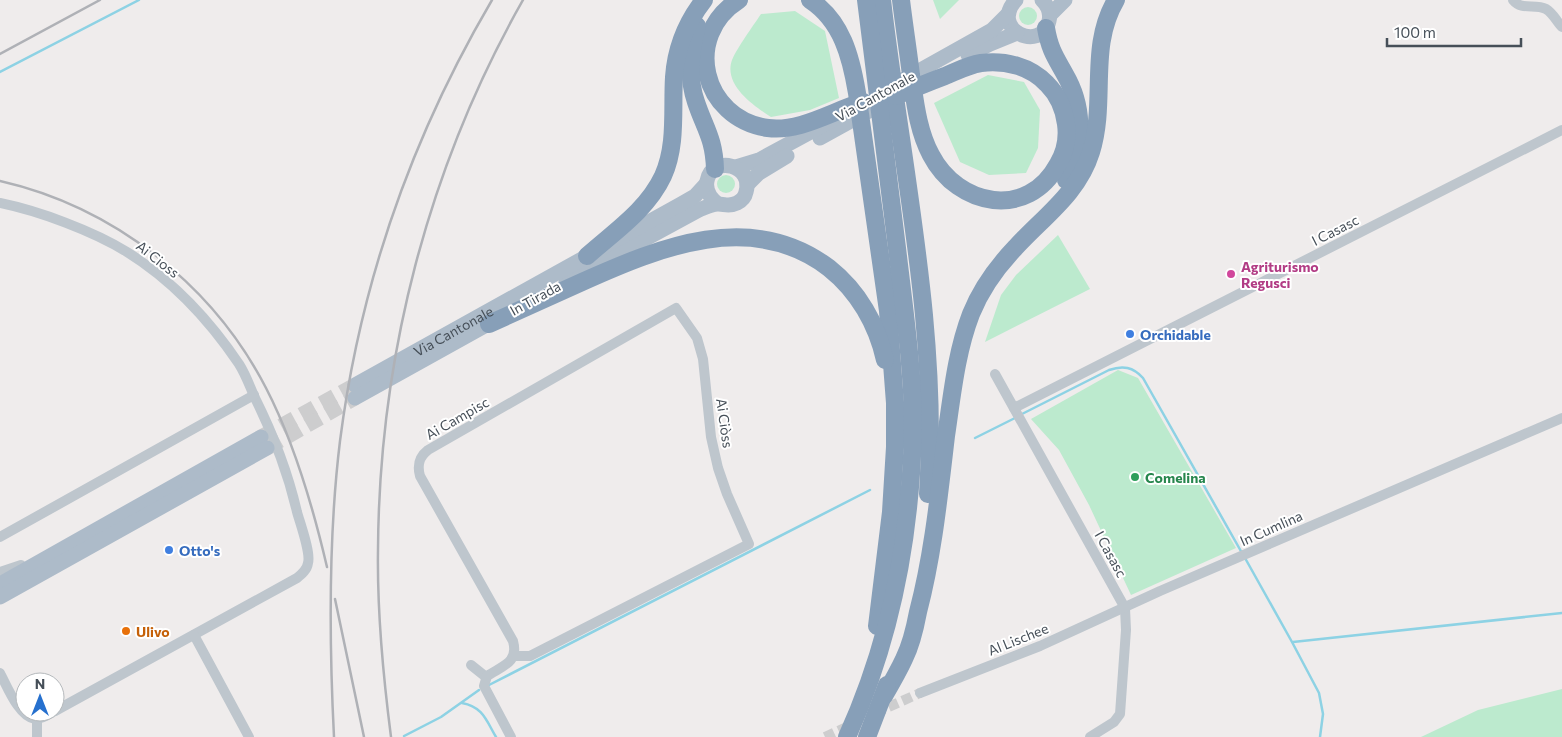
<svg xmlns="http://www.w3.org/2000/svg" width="1562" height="737" font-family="Commissioner,sans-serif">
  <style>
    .green { fill: #bceace }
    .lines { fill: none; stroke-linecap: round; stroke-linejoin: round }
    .stream { stroke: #8dd2e4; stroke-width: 2.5 }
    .minor-tunnel { stroke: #cdcdce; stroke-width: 10; stroke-dasharray: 10 5; stroke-linecap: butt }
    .primary-tunnel { stroke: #cdcdce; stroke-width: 15; stroke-dasharray: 15 8; stroke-linecap: butt }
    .minor { stroke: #bec6cd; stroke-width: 10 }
    .primary { stroke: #adbbc9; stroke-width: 15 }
    .motorway { stroke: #879fb8; stroke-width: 18 }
    .rail { stroke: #afb1b6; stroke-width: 2.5 }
    .hotel-dot { fill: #d1479c; stroke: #fff; stroke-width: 2 }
    .shop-dot { fill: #3f7fe0; stroke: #fff; stroke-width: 2 }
    .leisure-dot { fill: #2e9e5b; stroke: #fff; stroke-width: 2 }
    .food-dot { fill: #e8710a; stroke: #fff; stroke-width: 2 }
    .labels { text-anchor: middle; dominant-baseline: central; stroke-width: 4; stroke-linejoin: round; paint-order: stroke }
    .street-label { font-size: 14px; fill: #464f58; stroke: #fff }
    .hotel-label { font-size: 14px; font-weight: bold; fill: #b23c85; stroke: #fff; text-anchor: start }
    .shop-label { font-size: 14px; font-weight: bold; fill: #366cbe; stroke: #fff; text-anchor: start }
    .leisure-label { font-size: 14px; font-weight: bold; fill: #27864d; stroke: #fff; text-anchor: start }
    .food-label { font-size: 14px; font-weight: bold; fill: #c56008; stroke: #fff; text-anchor: start }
  </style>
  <rect width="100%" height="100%" fill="#efecec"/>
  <g class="green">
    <path d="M 933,0 L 959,0 L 940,19 Z"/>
    <circle cx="1028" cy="16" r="9"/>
    <path d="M 795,11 L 825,31 L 839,98 L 810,110 L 771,117 C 754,106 723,85 732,60 C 737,48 753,26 761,14 Z"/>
    <path d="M 988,75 L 1024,82 L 1040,110 L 1038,148 L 1026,173 L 989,175 L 960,162 L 934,103 Z"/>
    <circle cx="726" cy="184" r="9"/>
    <path d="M 1058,235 L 1090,289 L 985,342 L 1001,295 L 1016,275 Z"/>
    <path d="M 1118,370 L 1138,378 L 1236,548 L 1131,595 L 1089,505 L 1059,450 L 1031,419 Z"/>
    <path d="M 1562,689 L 1562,737 L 1421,737 L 1478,710 Z"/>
  </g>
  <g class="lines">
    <g class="stream">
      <path d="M 0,72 L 139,0"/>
      <path d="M 1020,415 L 1109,370 C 1123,365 1133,367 1143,378 L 1242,553"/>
      <path d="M 975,438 L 1015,418"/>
      <path d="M 1245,558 L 1292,642 L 1319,693 L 1323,714 L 1320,737"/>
      <path d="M 1293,642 L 1562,613"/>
      <path d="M 489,685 L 870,490"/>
      <path d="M 462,703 C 483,707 486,720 496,737"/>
      <path d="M 404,736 L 441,717 L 479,690"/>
    </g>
    <g class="minor-tunnel">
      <path d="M 875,713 L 920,693"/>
      <path d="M 825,737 L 853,724"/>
    </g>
    <g class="primary-tunnel">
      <path d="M 261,437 L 355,385"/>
      <path d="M 267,448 L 355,398"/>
    </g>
    <g class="minor">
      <path d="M 1513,0 C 1522,11 1535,3 1546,9 C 1553,13 1557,22 1562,27"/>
      <path d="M 0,203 C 39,211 93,231 127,252 C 172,280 210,321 239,364 C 246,375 250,387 255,398 C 273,434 288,473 297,512 C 300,523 311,553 308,563 C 307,570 302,574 297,578 L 55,711"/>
      <path d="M 995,374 L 1125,608 L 1126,630 L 1120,714 L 1114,722 L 1090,737"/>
      <path d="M 1014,408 L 1562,130"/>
      <path d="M 0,537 L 254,395"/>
      <path d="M 0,572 L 21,565"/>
      <path d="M 194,635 L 249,737"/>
      <path d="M 471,665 L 486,677"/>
      <path d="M 0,673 C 7,686 19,717 35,719 C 42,719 48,715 53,712"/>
      <path d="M 920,693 L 1040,646 L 1160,591 L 1562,418"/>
      <path d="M 37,719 L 37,737"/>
      <path d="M 511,737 L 484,686 L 487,676 C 502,666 519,663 513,641 L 420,476 C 417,465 419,457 428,450 L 676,308 L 697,338 L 703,359 L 711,437 L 718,468 L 727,494 L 749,544 L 530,656 L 513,656"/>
    </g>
    <g class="primary">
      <path d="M 1016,0 C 989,29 1041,54 1049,21 C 1051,13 1048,6 1042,0"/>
      <path d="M 1050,15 L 1065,0"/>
      <path d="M 968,55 L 990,44 L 1017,33"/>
      <path d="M 883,91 L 992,30 L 1008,14"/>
      <path d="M 820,138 L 887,101"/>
      <path d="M 736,167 L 759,160 L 831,121"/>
      <path d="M 747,185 L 759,173 L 787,156"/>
      <path d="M 566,282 L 699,210 C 704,208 712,204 718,204 C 725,204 729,207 737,203 C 741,201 745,197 746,192 C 754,165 712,154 707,181 C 705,191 710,198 718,204"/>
      <path id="s1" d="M 355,385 L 681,204 L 695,196 L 706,184"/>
      <path d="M 355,398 L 499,318"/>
      <path d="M 0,584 L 261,437"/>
      <path d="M 0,597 L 267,448"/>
    </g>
    <g class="motorway">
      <path d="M 739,0 C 682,36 702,119 768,128 C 801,132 832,111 863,102"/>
      <path d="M 810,0 C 842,21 851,57 857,93 L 888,311 L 895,403 L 895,447 L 891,512 L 877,626"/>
      <path d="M 882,0 C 901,164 939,328 928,494"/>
      <path d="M 697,26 C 690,51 687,76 696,102 C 705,129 714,138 715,169"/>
      <path d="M 1046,28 C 1050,52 1057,59 1068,80 C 1084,111 1083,150 1066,180"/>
      <path d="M 896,96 C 912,89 929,82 945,76 C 957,71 968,65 981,63 C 1005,60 1030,66 1047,84 C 1058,95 1064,109 1066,124 C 1068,138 1065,152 1058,164 C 1028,220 958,207 931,155 C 918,131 915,102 911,75 C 908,50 904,25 901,0"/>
      <path d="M 587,256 C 615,231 647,210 663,176 C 677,145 672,110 674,77 C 676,48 686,23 704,0"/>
      <path d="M 489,324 C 520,310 551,296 582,282 C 660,247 752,209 829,268 C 858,291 877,324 885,360"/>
      <path d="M 884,696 C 891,684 898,672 904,659 C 911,645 915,628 918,612 C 933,555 939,495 946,436 C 952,396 956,353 971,314 C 981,289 996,268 1015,248 C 1043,217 1078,194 1091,152 C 1107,101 1088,47 1116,0"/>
      <path d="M 847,737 C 891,640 911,535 913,428 C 913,368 904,308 897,248 C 887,165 876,83 866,0"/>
      <path d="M 867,737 L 887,685"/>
    </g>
    <g class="rail">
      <path d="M 0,54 L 100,0"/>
      <path d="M 0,181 C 114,207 213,285 266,388 C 295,444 313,507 327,567"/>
      <path d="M 335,599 L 364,737"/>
      <path d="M 334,737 C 329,639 328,539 340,441 C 360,285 412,136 492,0"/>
      <path d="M 391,737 C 383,675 377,613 378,550 C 379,358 428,167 523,0"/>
    </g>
  </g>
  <circle class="hotel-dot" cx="1231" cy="274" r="5"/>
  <g class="shop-dot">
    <circle cx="1130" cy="334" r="5"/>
    <circle cx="169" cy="550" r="5"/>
  </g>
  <circle class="leisure-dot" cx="1135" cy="477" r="5"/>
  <circle class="food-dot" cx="126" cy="631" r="5"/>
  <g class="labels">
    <g class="street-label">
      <text transform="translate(875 96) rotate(-29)">Via Cantonale</text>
      <text transform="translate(1335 230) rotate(-27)">I Casasc</text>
      <text transform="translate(158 259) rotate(38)">Ai Cioss</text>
      <text transform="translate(535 298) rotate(-29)">In Tirada</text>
      <text stroke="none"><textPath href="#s1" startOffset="112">Via Cantonale</textPath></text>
      <text transform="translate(457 418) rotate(-30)">Ai Campisc</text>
      <text transform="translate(725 423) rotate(82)">Ai Ciòss</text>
      <text transform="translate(1271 528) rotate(-24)">In Cumlina</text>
      <text transform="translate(1111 554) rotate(61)">I Casasc</text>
      <text transform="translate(1018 639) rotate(-22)">Al Lischee</text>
    </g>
    <g class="hotel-label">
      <text x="1241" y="266">Agriturismo<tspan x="1241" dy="16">Regusci</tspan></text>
    </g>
    <g class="shop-label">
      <text x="1140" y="334">Orchidable</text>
      <text x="179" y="550">Otto's</text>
    </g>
    <g class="leisure-label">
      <text x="1145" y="477">Comelina</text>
    </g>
    <g class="food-label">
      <text x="136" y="631">Ulivo</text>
    </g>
  </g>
  <g transform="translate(40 697)"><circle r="24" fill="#ffffff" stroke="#b5b9bc"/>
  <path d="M0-4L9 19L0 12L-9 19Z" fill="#2670ce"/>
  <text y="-8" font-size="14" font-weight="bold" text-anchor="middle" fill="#464f58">N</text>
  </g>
  <path d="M1387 38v8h134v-8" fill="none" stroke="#464f58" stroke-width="2.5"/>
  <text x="1394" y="38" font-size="15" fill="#464f58" stroke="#ffffff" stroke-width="4" paint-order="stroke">100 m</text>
</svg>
